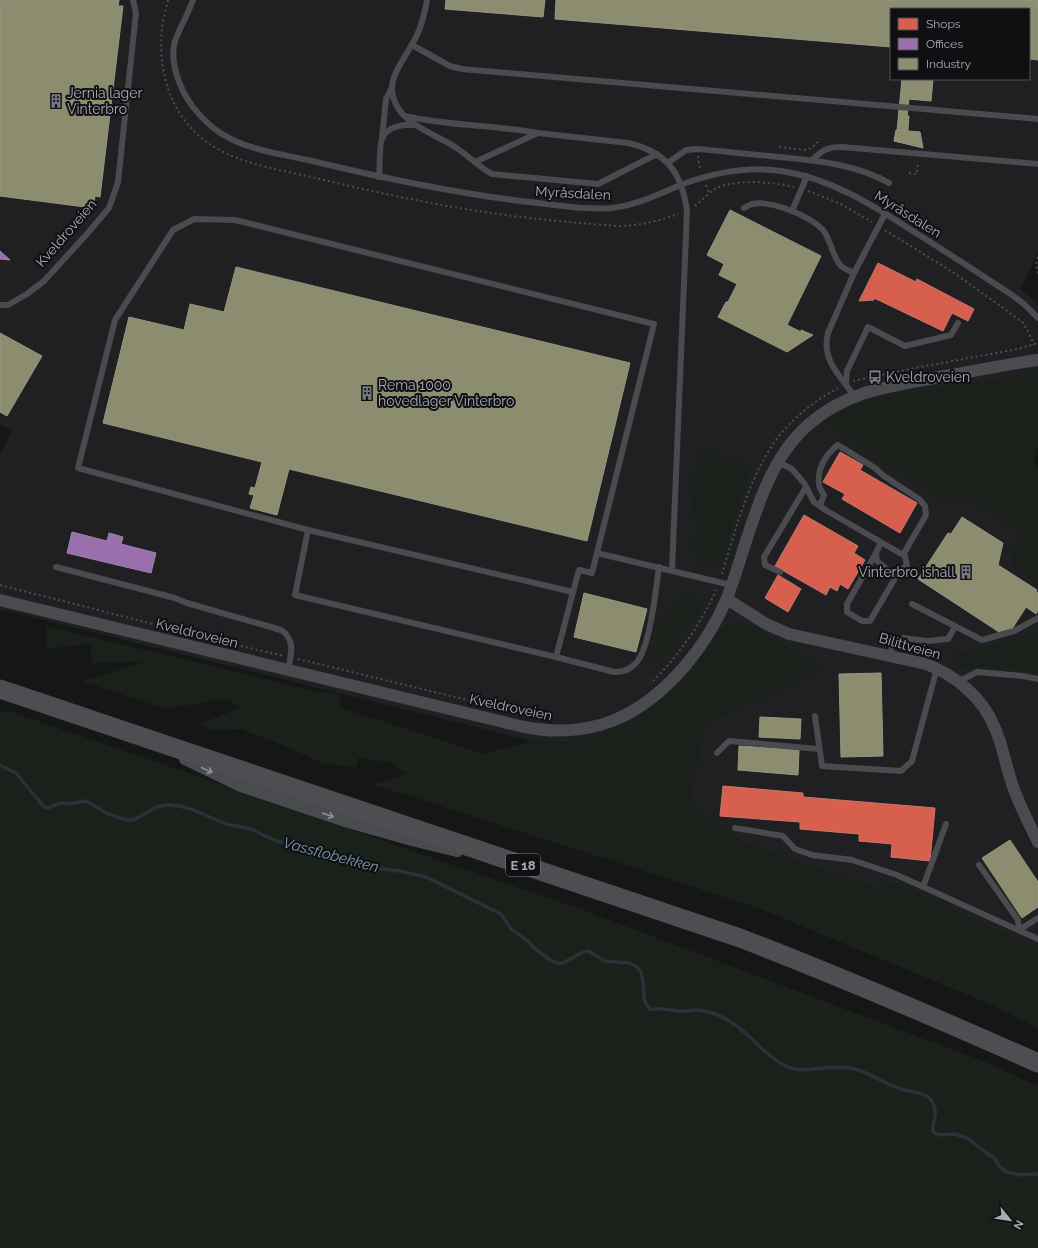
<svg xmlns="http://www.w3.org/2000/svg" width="1038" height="1248" font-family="Raleway,sans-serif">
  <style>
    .built { fill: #202022; fill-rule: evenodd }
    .green { fill: #1a211a }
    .shops { fill: #d6604d; stroke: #c7776d }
    .offices { fill: #9970ab; stroke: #9d82af }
    .industry { fill: #8c8c6e; stroke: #949684 }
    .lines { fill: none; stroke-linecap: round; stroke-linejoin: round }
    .stream { stroke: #283239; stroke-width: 3.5 }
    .path { stroke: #4b4d51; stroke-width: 2; stroke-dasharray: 2 3; stroke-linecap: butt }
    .service { stroke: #4a4b4f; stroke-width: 6 }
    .minor { stroke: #4a4b4f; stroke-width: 12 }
    .trunk { stroke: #4c4e51; stroke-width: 19 }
    .oneway { stroke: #8a8f99 }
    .labels { text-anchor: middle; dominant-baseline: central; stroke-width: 4; stroke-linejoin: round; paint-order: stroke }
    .shield { fill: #101012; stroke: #787d87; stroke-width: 1 }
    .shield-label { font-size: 13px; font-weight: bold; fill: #a5acb9 }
    .poi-label { font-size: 14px; fill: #a5acb9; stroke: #101012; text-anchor: start }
    .street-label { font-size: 14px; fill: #a5acb9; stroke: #101012 }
    .water-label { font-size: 15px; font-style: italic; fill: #799cb7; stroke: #101012 }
  </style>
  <rect width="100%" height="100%" fill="#161616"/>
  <path class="built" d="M 0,0 L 1038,0 L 1038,252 L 1021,289 L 1038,304 L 1038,374 L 867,400 L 973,498 L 1019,529 L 1012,565 L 1038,583 L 1038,631 L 983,649 L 951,656 L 958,667 L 1005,666 L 1038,673 L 1038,949 L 899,884 L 875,889 L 747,845 L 689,804 L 703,724 L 820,669 L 722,628 L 684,682 L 630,725 L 572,743 L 532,741 L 0,609 L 0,454 L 12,431 L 0,424 ZM 891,9 L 1029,9 L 1029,79 L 891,79 Z"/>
  <g class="green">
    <path d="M 1038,374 L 1038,447 L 1033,465 L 1038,468 L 1038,583 L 1012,565 L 1019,529 L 973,498 L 951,504 L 825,421 L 867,400 Z"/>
    <path d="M 699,447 L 750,468 L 722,565 L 699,561 L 692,547 L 698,527 L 691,513 Z"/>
    <path d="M 684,596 L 706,604 L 662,659 L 653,659 L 657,630 L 675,602 Z"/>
    <path d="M 738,622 L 782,642 L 821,669 L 703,724 L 689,804 L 747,845 L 875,889 L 899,884 L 1038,949 L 1038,1028 L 992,1005 L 756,907 L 372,784 L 407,774 L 389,762 L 357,758 L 357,767 L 325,764 L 285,746 L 240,729 L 213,730 L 200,724 L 239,708 L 228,698 L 165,709 L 82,681 L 149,661 L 93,663 L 90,644 L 46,649 L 46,626 L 315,691 L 341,694 L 339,707 L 483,754 L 532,741 L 572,743 L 630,725 L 684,682 L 722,628 Z"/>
    <path d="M 1038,631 L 1038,673 L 1005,666 L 958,667 L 951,656 L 983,649 Z"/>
    <path d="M 9,711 L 580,909 L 983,1061 L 1038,1086 L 1038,1248 L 0,1248 L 0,712 Z"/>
  </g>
  <g class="shops">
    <path d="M 878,263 L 916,282 L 917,279 L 974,309 L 968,321 L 952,313 L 943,331 L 874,298 L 874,300 L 859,301 Z"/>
    <path d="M 840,452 L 863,465 L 860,470 L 917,503 L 900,533 L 842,499 L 845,494 L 823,482 Z"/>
    <path d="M 804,515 L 858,546 L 854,553 L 865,560 L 848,589 L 840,584 L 837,591 L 830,587 L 826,595 L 775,566 Z"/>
    <path d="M 778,575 L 801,589 L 788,612 L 765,598 Z"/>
    <path d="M 723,786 L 803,793 L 803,797 L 935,808 L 930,861 L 891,857 L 892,844 L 859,841 L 859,834 L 800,829 L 800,822 L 720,816 Z"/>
  </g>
  <g class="offices">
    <path d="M 0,251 L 10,260 L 0,259 Z"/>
    <path d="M 72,532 L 107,541 L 109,533 L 123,537 L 121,544 L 156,553 L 151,573 L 67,553 Z"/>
  </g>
  <g class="industry">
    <path d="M 0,0 L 119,0 L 118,6 L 123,6 L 100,197 L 95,196 L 93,208 L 0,196 Z"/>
    <path d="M 446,0 L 545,0 L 543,17 L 445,9 Z"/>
    <path d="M 556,0 L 1038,0 L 1038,60 L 1029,59 L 1029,9 L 891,9 L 891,47 L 555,19 Z"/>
    <path d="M 902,79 L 933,79 L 931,101 L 909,99 L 907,116 L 909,116 L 907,142 L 896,141 Z"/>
    <path d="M 896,130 L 920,132 L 923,148 L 894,141 Z"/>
    <path d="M 730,210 L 821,256 L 787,325 L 801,332 L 801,330 L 813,335 L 787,352 L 718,317 L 726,302 L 728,302 L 737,284 L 719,275 L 724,264 L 707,255 Z"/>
    <path d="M 236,267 L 630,363 L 587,541 L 289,469 L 277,515 L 250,508 L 254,495 L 249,494 L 251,487 L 255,488 L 262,462 L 103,423 L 129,317 L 184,330 L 190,304 L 224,312 Z"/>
    <path d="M 0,333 L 42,356 L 7,416 L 0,412 Z"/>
    <path d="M 962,517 L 1003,543 L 998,565 L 1037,590 L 1036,591 L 1038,593 L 1038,610 L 1036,614 L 1026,607 L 1012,629 L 999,632 L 918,579 L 948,533 L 951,534 Z"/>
    <path d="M 584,593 L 647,609 L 636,652 L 574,637 Z"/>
    <path d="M 881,673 L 883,756 L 841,757 L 839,674 Z"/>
    <path d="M 760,717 L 801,719 L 800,739 L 759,737 Z"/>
    <path d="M 739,746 L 799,750 L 798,775 L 738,770 Z"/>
    <path d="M 1010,840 L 1038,882 L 1038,907 L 1022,918 L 982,858 Z"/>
  </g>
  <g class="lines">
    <path class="stream" d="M 0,765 L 16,773 L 44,807 L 48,808 L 55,805 L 61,803 L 70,804 L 84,801 L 90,803 L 106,813 L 126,820 L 133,820 L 157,807 L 168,805 L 179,806 L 191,809 L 226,824 L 251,829 L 276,841 L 321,852 L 329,857 L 343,862 L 366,867 L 399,871 L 426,877 L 501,914 L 511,929 L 528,941 L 533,947 L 550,960 L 557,963 L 563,963 L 583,952 L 588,951 L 605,961 L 629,963 L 636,966 L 641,972 L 643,981 L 644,999 L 649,1009 C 654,1010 659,1008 664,1009 C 669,1009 674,1011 679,1011 C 685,1012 691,1010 697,1010 C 709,1011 722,1016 731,1022 C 752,1035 765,1057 788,1067 C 801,1072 811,1069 824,1068 C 833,1067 842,1067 851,1068 C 870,1072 884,1084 901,1089 C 912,1093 927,1091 933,1103 C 939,1115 931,1122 933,1132 L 937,1134 L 942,1135 L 955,1134 L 967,1138 L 995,1159 L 1000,1167 L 1007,1172 L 1021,1175 L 1038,1174"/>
    <g class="path">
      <path d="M 168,0 C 166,9 163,19 162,28 C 158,68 168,107 197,134 C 229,164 279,169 320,179 C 399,198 479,214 560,221 C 580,223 599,225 618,226 C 638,226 659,221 678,214"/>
      <path d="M 779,147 L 806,150 L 813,147 L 820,139"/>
      <path d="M 698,156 L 700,169"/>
      <path d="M 909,173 L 917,174 L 918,162"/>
      <path d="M 706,185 L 709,193"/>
      <path d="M 808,191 L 839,203 L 872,222"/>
      <path d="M 695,206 C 703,200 709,191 719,187 C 740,179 773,182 794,187"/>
      <path d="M 885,230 L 954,273 L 1002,307 L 1023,323 L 1029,333 L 1034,345"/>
      <path d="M 1038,257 L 1036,264 L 1038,274"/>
      <path d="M 853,381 L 920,367 L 1018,349 L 1038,343"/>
      <path d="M 722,574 C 736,528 752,465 785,429 C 800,412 818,399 838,388"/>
      <path d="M 0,585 L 196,635"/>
      <path d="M 241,646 L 284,656"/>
      <path d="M 298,659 L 525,714"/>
      <path d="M 653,681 C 679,655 701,624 716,590"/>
    </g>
    <g class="service">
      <path d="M 193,0 C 188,14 180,27 175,41 C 169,62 180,90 193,107 C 203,120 216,132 231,139 C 255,151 286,155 312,161 C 387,179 462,195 538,203 C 562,206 588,210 612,208 C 638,205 659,194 683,184 C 714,173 748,166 781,171 C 831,178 874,206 916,233 C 948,253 980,274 1012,295 L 1024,304 L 1038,318"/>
      <path d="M 427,0 C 425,12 422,24 417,35 C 411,49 392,72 392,87 C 391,90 393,94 393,96 C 399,124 434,133 455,147 C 468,155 478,167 492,174 L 598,184 L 657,154"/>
      <path d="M 412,45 L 450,66 L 462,69 L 1038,119"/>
      <path d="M 405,116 C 449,126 494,125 538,133"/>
      <path d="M 382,138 L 386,99 L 392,87"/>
      <path d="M 812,160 C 823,150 827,147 842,147 L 1038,164"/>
      <path d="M 475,162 L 538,133 L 628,143 C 667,152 682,173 687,211 L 672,570"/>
      <path d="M 668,163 L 686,150 L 697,149 C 721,151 746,154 770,156 C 809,160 855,163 889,183"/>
      <path d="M 379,177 C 380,169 379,144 382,139 C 387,126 403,124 415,125"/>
      <path d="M 744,208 C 746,207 749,205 752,204 C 772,200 810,216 823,230 C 831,240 832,256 841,266 C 844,269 850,271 854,273"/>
      <path d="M 792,211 L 807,176"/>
      <path d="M 194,219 L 235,220 L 654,324 L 592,573 L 579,570 L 573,592 L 308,530 L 78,468 L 115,320 L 173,230 Z"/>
      <path d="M 0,305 L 8,305 L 27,294 L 44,281 L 86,235 L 109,208 L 118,182 L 136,13 L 133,0"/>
      <path d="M 846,384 L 847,371 L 868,327 L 905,346 L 951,335 L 958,323"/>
      <path d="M 854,396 C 840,375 821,360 828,333 L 854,273 L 885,214"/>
      <path d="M 778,462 L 792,469 L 804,483 L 814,502 L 827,511 L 905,556 L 907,565 L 898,573 L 888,570 L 877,561 L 876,553 L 881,542"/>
      <path d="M 820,506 L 824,495 C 822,492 819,488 819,484 C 817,468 826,454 838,445 L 875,468 L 884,476 L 919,499 L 925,506 L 926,515 L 903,555"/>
      <path d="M 308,530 L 295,595 L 556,657 L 573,592"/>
      <path d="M 597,553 L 731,585"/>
      <path d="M 876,553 L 847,604 L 847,612 L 862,621 L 870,621 L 898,573"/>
      <path d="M 56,567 L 175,598 L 187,603 L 281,630 C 296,639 291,656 288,670"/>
      <path d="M 780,572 L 765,565 L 764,557 L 806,487"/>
      <path d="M 912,604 L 982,640 L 1014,631 L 1038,618"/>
      <path d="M 890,655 L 892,646 L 903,638 L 927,641 L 948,639 L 955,627"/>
      <path d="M 556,657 L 614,672 C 623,672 631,669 636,663 C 650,648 656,589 659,567"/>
      <path d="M 958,682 L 977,672 L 1023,676 L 1038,679"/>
      <path d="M 815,716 L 822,766 L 901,771 L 912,761 L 937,668"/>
      <path d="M 717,753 L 729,741 L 819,749"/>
      <path d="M 735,828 L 783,836 L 795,849 L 812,855 L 852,860 L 897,875 L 1038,939"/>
      <path d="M 979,865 L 1018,920 L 1019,930 L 1038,918"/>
      <path d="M 923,887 L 946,824"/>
    </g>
    <g class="minor">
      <path d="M 727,599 L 766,624 L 789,634 L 926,664 C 955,675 982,697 994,726 C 1003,745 1006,767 1013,787 C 1020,806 1029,824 1038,842"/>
      <path d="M 0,600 L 524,727 C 591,740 641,717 685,666 C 702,646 717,622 727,598 C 749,541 761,466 808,425 C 848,389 894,386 945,376 C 976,371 1007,364 1038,360"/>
      <path d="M 185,759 L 241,786 L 348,822 L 412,840 L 457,851"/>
    </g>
    <path class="trunk" d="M 0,689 L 740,938 C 841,977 939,1019 1038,1063"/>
  </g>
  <defs><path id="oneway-shaft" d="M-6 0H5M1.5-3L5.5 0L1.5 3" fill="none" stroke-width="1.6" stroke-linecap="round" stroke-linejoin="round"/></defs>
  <g class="oneway">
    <use href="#oneway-shaft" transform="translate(207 770) rotate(25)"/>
    <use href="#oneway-shaft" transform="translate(328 815) rotate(19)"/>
  </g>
  <defs>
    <symbol id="building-bare" viewBox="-9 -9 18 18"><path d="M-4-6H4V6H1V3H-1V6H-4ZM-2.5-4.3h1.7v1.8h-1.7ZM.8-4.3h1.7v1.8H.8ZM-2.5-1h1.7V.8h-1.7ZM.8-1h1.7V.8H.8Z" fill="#737880" stroke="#101012" stroke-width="2.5" paint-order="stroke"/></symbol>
    <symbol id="bus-bare" viewBox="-9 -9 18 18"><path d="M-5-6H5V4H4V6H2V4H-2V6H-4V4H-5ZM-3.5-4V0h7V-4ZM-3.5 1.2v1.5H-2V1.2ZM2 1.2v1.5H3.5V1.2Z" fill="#737880" stroke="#101012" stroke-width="2.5" paint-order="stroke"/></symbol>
  </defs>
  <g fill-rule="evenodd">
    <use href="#building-bare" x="46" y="91" width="20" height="20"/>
    <use href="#bus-bare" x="865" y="367" width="20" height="20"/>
    <use href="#building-bare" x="357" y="383" width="20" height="20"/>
    <use href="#building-bare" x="956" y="562" width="20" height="20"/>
  </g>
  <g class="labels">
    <rect class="shield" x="506" y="854" width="34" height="22" rx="3"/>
    <g class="shield-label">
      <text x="523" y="865">E 18</text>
    </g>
    <g class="poi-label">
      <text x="67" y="93">Jernia lager<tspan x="67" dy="16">Vinterbro</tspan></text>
      <text x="886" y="377">Kveldroveien</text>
      <text x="378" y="385">Rema 1000<tspan x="378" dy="16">hovedlager Vinterbro</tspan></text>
      <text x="955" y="572" text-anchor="end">Vinterbro ishall</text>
    </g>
    <g class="street-label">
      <text transform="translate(573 193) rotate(3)">Myråsdalen</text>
      <text transform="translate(908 214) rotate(32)">Myråsdalen</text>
      <text transform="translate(66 233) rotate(-49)">Kveldroveien</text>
      <text transform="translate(197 633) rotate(14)">Kveldroveien</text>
      <text transform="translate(910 646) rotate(16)">Bilittveien</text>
      <text transform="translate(511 707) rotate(12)">Kveldroveien</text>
    </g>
    <g class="water-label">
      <text transform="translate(331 855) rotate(15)">Vassflobekken</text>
    </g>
  </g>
  <rect x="890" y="8" width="140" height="72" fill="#101012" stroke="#4c4e55"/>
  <rect x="898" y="18" width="20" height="12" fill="#d6604d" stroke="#4c4e55"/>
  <text x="926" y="28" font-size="12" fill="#a5acb9">Shops</text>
  <rect x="898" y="38" width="20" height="12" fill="#9970ab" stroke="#4c4e55"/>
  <text x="926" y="48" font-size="12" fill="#a5acb9">Offices</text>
  <rect x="898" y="58" width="20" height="12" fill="#8c8c6e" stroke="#4c4e55"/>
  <text x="926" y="68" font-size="12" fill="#a5acb9">Industry</text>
  <g transform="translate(1010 1220) rotate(120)" stroke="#101012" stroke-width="3" paint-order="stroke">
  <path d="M0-3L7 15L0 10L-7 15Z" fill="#a5acb9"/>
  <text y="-6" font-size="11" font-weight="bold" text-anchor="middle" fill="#a5acb9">N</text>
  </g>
</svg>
